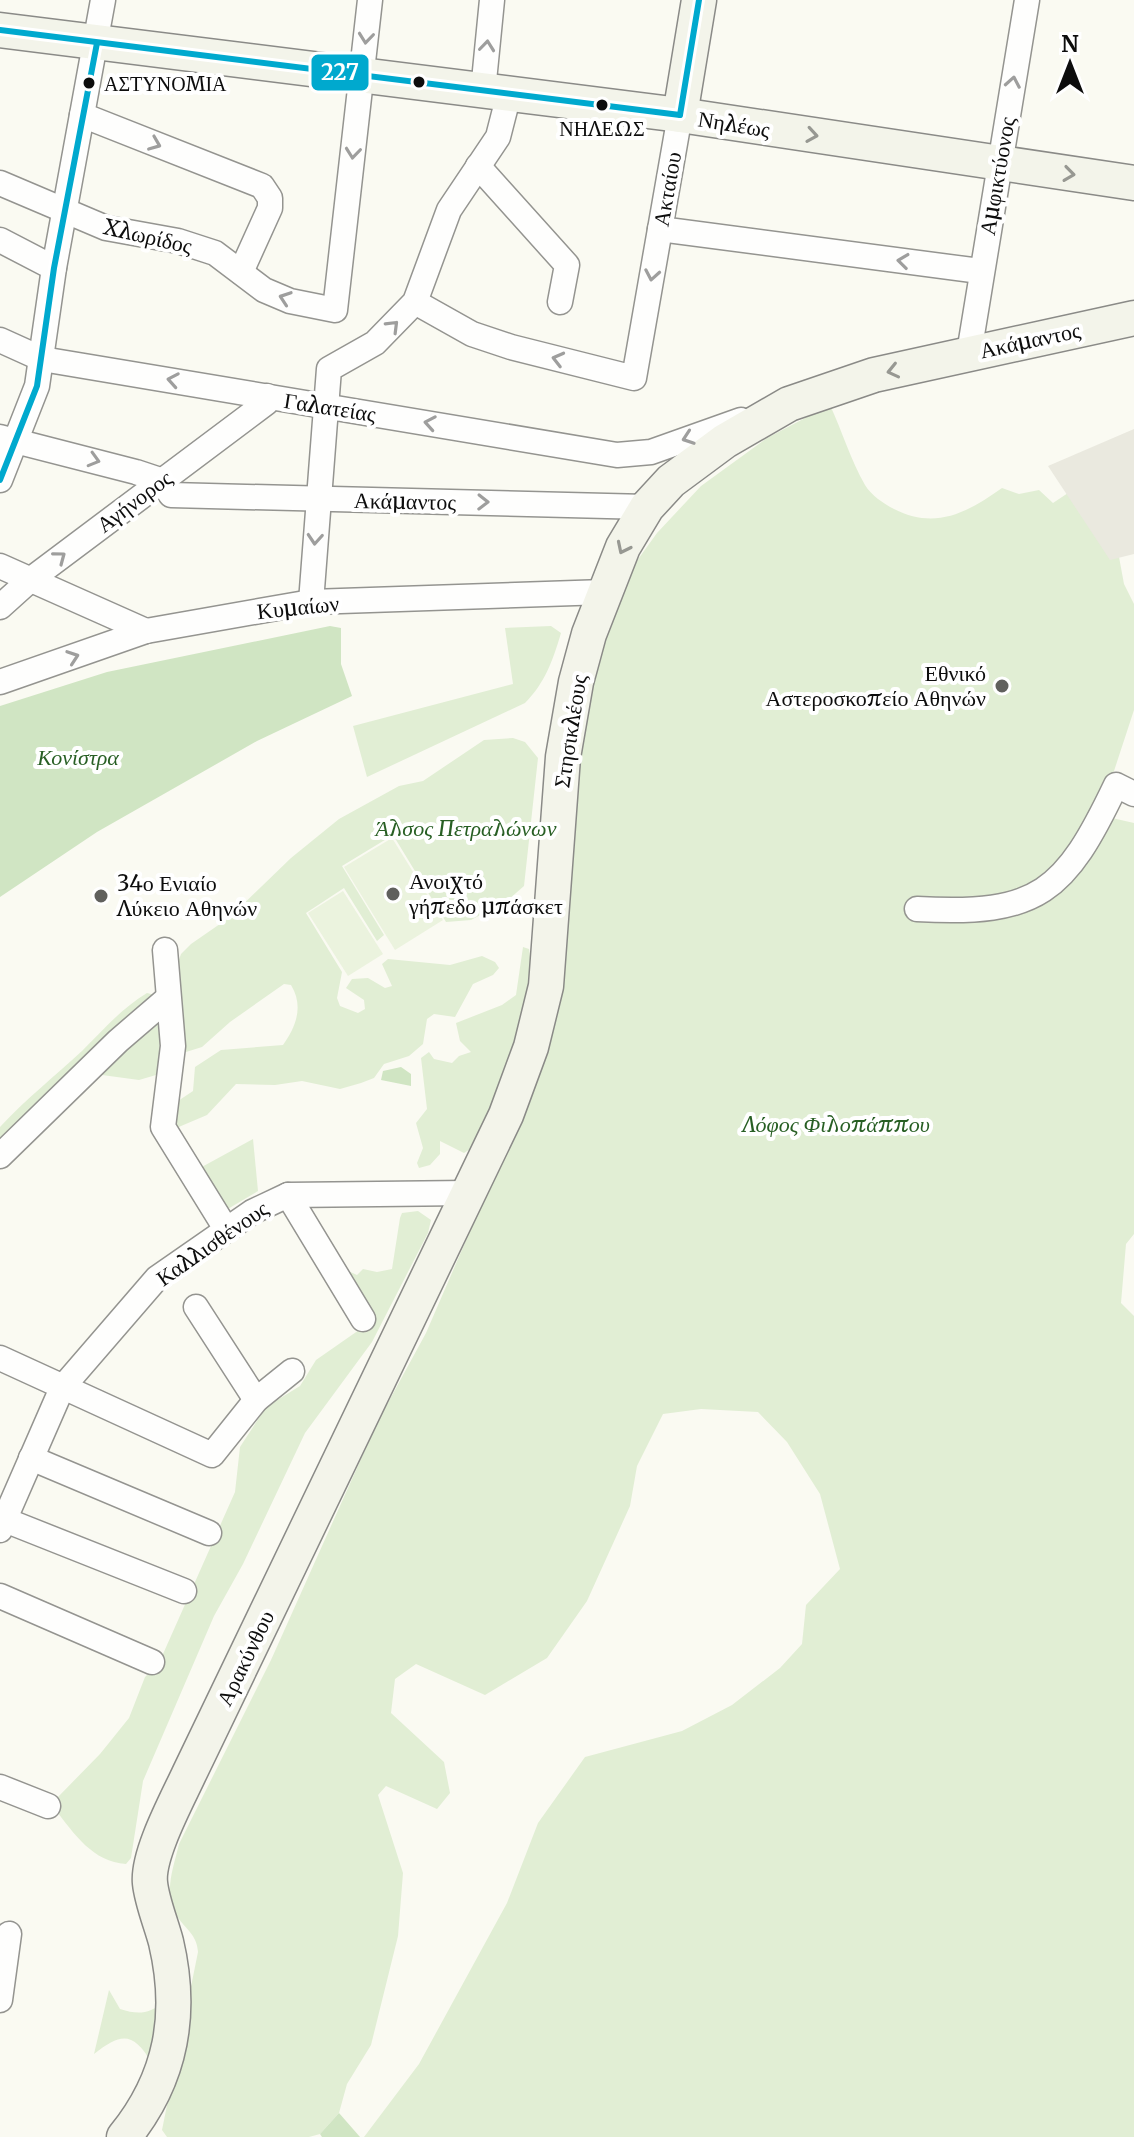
<svg xmlns="http://www.w3.org/2000/svg" width="1134" height="2137" font-family="Merriweather,serif">
  <style>
    .green { fill: #e1eed4 }
    .forest { fill: #d0e5c3 }
    .pitch { fill: #ebf3de }
    .plaza { fill: #eae9df }
    .lines { fill: none; stroke-linecap: round; stroke-linejoin: round }
    .street-casing { stroke: #949490; stroke-width: 27 }
    .secondary-casing { stroke: #8a8a87; stroke-width: 37 }
    .street { stroke: #fefefd; stroke-width: 24 }
    .secondary { stroke: #f3f4ea; stroke-width: 34 }
    .bus-1-casing { stroke: #fff; stroke-width: 12 }
    .bus-1 { stroke: #00a9ce; stroke-width: 6 }
    .oneway { stroke: #9e9e9d }
    .oneway2 { stroke: #979892 }
    .bus-dot { fill: #0d0d0d; stroke: #fff; stroke-width: 3 }
    .poi-dot { fill: #60605d; stroke: #fff; stroke-width: 3 }
    .labels { text-anchor: middle; dominant-baseline: central; stroke-width: 8; stroke-linejoin: round; paint-order: stroke }
    .bus-label { font-size: 20px; fill: #0d0d0d; stroke: #fff; text-anchor: start }
    .street-label { font-size: 22px; fill: #0d0d0d; stroke: #fff }
    .poi-label { font-size: 22px; fill: #0d0d0d; stroke: #fff; text-anchor: start }
    .park-label { font-size: 22px; font-style: italic; fill: #285f24; stroke: #fff }
    .line-badge { stroke: #fff; stroke-width: 3 }
    .badge-label { font-size: 22px; text-anchor: middle; font-weight: bold; fill: #fff }
  </style>
  <rect width="100%" height="100%" fill="#fafaf2"/>
  <g class="green">
    <path d="M 830,405 C 842,431 851,461 865,485 C 871,495 884,504 894,509 C 935,530 967,513 1002,488 L 1019,494 L 1039,490 L 1053,503 L 1074,489 L 1119,557 L 1124,584 L 1134,604 L 1134,710 L 1114,771 L 1104,781 L 1099,795 L 1112,818 L 1134,823 L 1134,1234 L 1126,1244 L 1121,1303 L 1134,1316 L 1134,2137 L 364,2137 L 419,2064 L 507,1903 L 538,1823 L 585,1757 L 682,1731 L 732,1705 L 780,1668 L 802,1644 L 806,1605 L 840,1569 L 820,1494 L 787,1442 L 758,1412 L 701,1409 L 663,1414 L 637,1466 L 630,1506 L 587,1601 L 547,1658 L 485,1695 L 416,1664 L 395,1679 L 391,1713 L 444,1762 L 450,1793 L 437,1809 L 386,1786 L 378,1795 L 403,1873 L 398,1936 L 371,2045 L 347,2084 L 339,2113 L 320,2134 L 309,2137 L 167,2137 L 162,2130 L 198,1952 C 197,1936 188,1931 179,1919 C 162,1895 173,1870 179,1844 L 271,1660 L 378,1421 L 426,1333 L 541,1067 L 554,1029 L 565,956 L 567,846 L 579,741 L 618,587 L 657,533 L 701,486 L 767,438 Z"/>
    <path d="M 551,626 L 561,633 C 553,660 545,683 525,703 L 367,777 L 353,726 L 513,684 L 505,628 Z"/>
    <path d="M 513,738 L 525,742 L 538,758 L 524,886 L 507,901 L 471,920 L 446,922 L 393,835 L 342,866 L 384,935 L 377,941 L 344,888 L 306,913 L 342,972 L 337,998 L 340,1006 L 358,1013 L 365,1009 L 364,1000 L 346,988 L 352,979 L 368,978 L 385,988 L 392,986 L 382,964 L 388,959 L 450,965 L 482,956 L 495,962 L 499,968 L 493,975 L 473,984 L 455,1017 L 434,1014 L 427,1019 L 423,1044 L 409,1056 L 384,1064 L 374,1078 L 361,1083 L 340,1089 L 302,1081 L 275,1085 L 236,1084 L 207,1115 L 174,1129 L 170,1115 L 178,1101 L 193,1091 L 195,1067 L 221,1050 L 283,1045 C 296,1027 304,1006 291,985 L 284,984 L 230,1022 L 202,1047 L 186,1052 L 182,1047 L 175,971 L 181,954 L 191,944 L 230,917 L 291,858 L 339,819 L 399,786 L 423,781 L 484,740 Z"/>
    <path d="M 523,947 L 529,949 C 539,1006 498,1094 475,1146 L 464,1153 L 440,1141 L 440,1154 L 430,1165 L 419,1168 L 417,1163 L 423,1148 L 416,1123 L 427,1109 L 421,1058 L 429,1052 L 434,1059 L 452,1063 L 459,1056 L 471,1052 L 460,1041 L 456,1023 L 502,1005 L 516,995 Z"/>
    <path d="M 147,993 L 155,995 C 164,1016 169,1054 156,1075 L 139,1080 L 102,1075 L 0,1149 L 0,1127 C 27,1098 54,1077 82,1051 C 104,1029 121,1009 147,993 Z"/>
    <path d="M 253,1139 L 258,1191 L 216,1216 L 189,1174 Z"/>
    <path d="M 418,1211 L 431,1220 L 428,1233 L 372,1342 L 305,1433 L 243,1564 L 214,1616 L 143,1781 L 131,1858 L 126,1864 C 93,1862 74,1834 55,1809 L 58,1797 L 100,1754 L 129,1718 L 145,1677 L 159,1663 L 235,1492 L 240,1447 L 266,1407 L 300,1386 L 316,1360 L 359,1330 L 346,1270 L 357,1275 L 363,1269 L 377,1272 L 392,1269 L 400,1218 L 402,1213 Z"/>
    <path d="M 109,1990 L 120,2009 C 139,2015 148,2014 165,2002 L 152,2063 C 133,2032 122,2032 94,2054 Z"/>
  </g>
  <g class="forest">
    <path d="M 330,626 L 341,628 L 341,664 L 352,696 L 257,741 L 97,832 L 0,897 L 0,706 L 107,672 Z"/>
    <path d="M 401,1067 L 411,1074 L 411,1086 L 381,1080 L 383,1071 Z"/>
    <path d="M 339,2113 L 360,2137 L 322,2137 L 320,2134 Z"/>
  </g>
  <g class="pitch">
    <path d="M 392,838 L 443,920 L 395,950 L 344,867 Z"/>
    <path d="M 343,891 L 383,954 L 348,976 L 308,913 Z"/>
  </g>
  <path class="plaza" d="M 1134,429 L 1134,554 L 1110,560 L 1048,466 Z"/>
  <g class="lines">
    <defs>
      <g id="street">
        <path d="M 483,91 L 492,0"/>
        <path d="M 82,115 L 262,186 L 270,198 L 270,208 L 241,272"/>
        <path d="M 478,166 L 567,265 L 560,302"/>
        <path d="M 0,183 L 106,228 L 178,241 L 215,253 L 264,290 L 290,301 L 335,310 L 370,0"/>
        <path d="M 660,229 L 980,271"/>
        <path d="M 0,240 L 54,268"/>
        <path d="M 415,302 L 472,334 L 511,347 L 634,378 L 680,115"/>
        <path d="M 0,340 L 42,359 L 617,455 L 651,452 L 741,420"/>
        <path d="M 969,353 L 1027,0"/>
        <path d="M 0,437 L 136,472 L 160,480 L 171,495 L 647,507"/>
        <path d="M 0,480 L 37,386 L 54,268 L 103,0"/>
        <path d="M 0,566 L 146,631"/>
        <path d="M 311,602 L 329,369 L 375,343 L 415,302 L 449,210 L 498,137 L 509,94"/>
        <path d="M 0,607 L 30,580 L 266,403 L 267,396"/>
        <path d="M 0,682 L 146,631 L 311,602 L 605,592"/>
        <path d="M 917,909 C 1039,916 1065,892 1116,785 L 1134,794"/>
        <path d="M 165,950 L 173,1046 L 163,1127 L 226,1229"/>
        <path d="M 0,1156 L 118,1041 L 168,998"/>
        <path d="M 288,1195 L 363,1319"/>
        <path d="M 196,1307 L 256,1400"/>
        <path d="M 0,1358 L 212,1455 L 256,1400 L 292,1371"/>
        <path d="M 31,1458 L 209,1533"/>
        <path d="M 5,1520 L 184,1591"/>
        <path d="M 0,1530 L 62,1388 L 157,1278 L 252,1212 L 288,1195 L 468,1193"/>
        <path d="M 0,1596 L 152,1662"/>
        <path d="M 0,1787 L 48,1806"/>
        <path d="M 0,2000 L 9,1934"/>
      </g>
      <g id="secondary">
        <path d="M 0,30 L 680,115 L 1134,183"/>
        <path d="M 680,115 L 699,0"/>
        <path d="M 124,2137 C 172,2078 183,2014 166,1942 C 161,1923 152,1902 150,1883 C 147,1855 177,1800 189,1774 L 506,1115 L 531,1047 L 546,986 L 563,757 L 576,682 L 589,634 L 623,547 L 647,507 L 671,481 L 725,441 L 789,404 L 874,375 L 1134,318"/>
      </g>
    </defs>
    <use href="#street" class="street-casing"/>
    <use href="#secondary" class="secondary-casing"/>
    <use href="#street" class="street"/>
    <use href="#secondary" class="secondary"/>
    <defs>
      <g id="bus-1">
        <path d="M 0,30 L 680,115"/>
        <path d="M 680,115 L 699,0"/>
        <path d="M 0,480 L 37,386 L 54,268 L 97,43"/>
      </g>
    </defs>
    <use href="#bus-1" class="bus-1-casing"/>
    <use href="#bus-1" class="bus-1"/>
  </g>
  <defs><path id="oneway-chevron" d="M-2-3.5L2.5 0L-2 3.5" fill="none" stroke-width="1.6" stroke-linecap="round" stroke-linejoin="round" transform="scale(2)"/></defs>
  <g class="oneway">
    <use href="#oneway-chevron" transform="translate(366 38) rotate(96)"/>
    <use href="#oneway-chevron" transform="translate(487 46) rotate(-84)"/>
    <use href="#oneway-chevron" transform="translate(1013 82) rotate(-80)"/>
    <use href="#oneway-chevron" transform="translate(155 144) rotate(22)"/>
    <use href="#oneway-chevron" transform="translate(353 153) rotate(96)"/>
    <use href="#oneway-chevron" transform="translate(903 261) rotate(-173)"/>
    <use href="#oneway-chevron" transform="translate(652 275) rotate(100)"/>
    <use href="#oneway-chevron" transform="translate(285 298) rotate(-161)"/>
    <use href="#oneway-chevron" transform="translate(393 326) rotate(-45)"/>
    <use href="#oneway-chevron" transform="translate(558 359) rotate(-166)"/>
    <use href="#oneway-chevron" transform="translate(173 380) rotate(-170)"/>
    <use href="#oneway-chevron" transform="translate(430 423) rotate(-170)"/>
    <use href="#oneway-chevron" transform="translate(688 438) rotate(161)"/>
    <use href="#oneway-chevron" transform="translate(94 460) rotate(16)"/>
    <use href="#oneway-chevron" transform="translate(483 502) rotate(1)"/>
    <use href="#oneway-chevron" transform="translate(315 539) rotate(94)"/>
    <use href="#oneway-chevron" transform="translate(60 557) rotate(-37)"/>
    <use href="#oneway-chevron" transform="translate(73 657) rotate(-19)"/>
  </g>
  <g class="oneway2">
    <use href="#oneway-chevron" transform="translate(812 135) rotate(9)"/>
    <use href="#oneway-chevron" transform="translate(1069 174) rotate(8)"/>
    <use href="#oneway-chevron" transform="translate(893 371) rotate(167)"/>
    <use href="#oneway-chevron" transform="translate(623 548) rotate(116)"/>
  </g>
  <g class="bus-dot">
    <circle cx="419" cy="82" r="7"/>
    <circle cx="89" cy="83" r="7"/>
    <circle cx="602" cy="105" r="7"/>
  </g>
  <g class="poi-dot">
    <circle cx="1002" cy="686" r="8"/>
    <circle cx="393" cy="894" r="8"/>
    <circle cx="101" cy="896" r="8"/>
  </g>
  <g class="labels">
    <g class="bus-label">
      <text x="104" y="83">ΑΣΤΥΝΟΜΙΑ</text>
      <text x="602" y="128" text-anchor="middle">ΝΗΛΕΩΣ</text>
    </g>
    <g class="street-label">
      <text transform="translate(734 124) rotate(9)">Νηλέως</text>
      <text transform="translate(997 176) rotate(-80)">Αμφικτύονος</text>
      <text transform="translate(667 189) rotate(-80)">Ακταίου</text>
      <text transform="translate(148 236) rotate(13)">Χλωρίδος</text>
      <text transform="translate(1030 340) rotate(-12)">Ακάμαντος</text>
      <text transform="translate(330 407) rotate(9)">Γαλατείας</text>
      <text transform="translate(134 501) rotate(-37)">Αγήνορος</text>
      <text transform="translate(405 501) rotate(1)">Ακάμαντος</text>
      <text transform="translate(298 607) rotate(-6)">Κυμαίων</text>
      <text transform="translate(570 731) rotate(-81)">Στησικλέους</text>
      <text transform="translate(212 1243) rotate(-35)">Καλλισθένους</text>
      <text transform="translate(245 1658) rotate(-64)">Αρακύνθου</text>
    </g>
    <g class="poi-label">
      <text x="986" y="673" text-anchor="end">Εθνικό<tspan x="986" dy="25">Αστεροσκοπείο Αθηνών</tspan></text>
      <text x="409" y="881">Ανοιχτό<tspan x="409" dy="25">γήπεδο μπάσκετ</tspan></text>
      <text x="117" y="883">34ο Ενιαίο<tspan x="117" dy="25">Λύκειο Αθηνών</tspan></text>
    </g>
    <g class="park-label">
      <text x="78" y="757">Κονίστρα</text>
      <text x="466" y="828">Άλσος Πετραλώνων</text>
      <text x="836" y="1124">Λόφος Φιλοπάππου</text>
    </g>
  </g>
  <rect class="line-badge" x="310" y="53" width="60" height="39" rx="8" fill="#00a9ce"/>
  <g class="badge-label">
    <text x="340" y="80">227</text>
  </g>
  <g transform="translate(1070 64)" stroke="#ffffff" stroke-width="6" paint-order="stroke">
  <path d="M0-6L14 30L0 20L-14 30Z" fill="#0d0d0d"/>
  <text y="-12" font-size="22" font-weight="bold" text-anchor="middle" fill="#0d0d0d">N</text>
  </g>
</svg>
